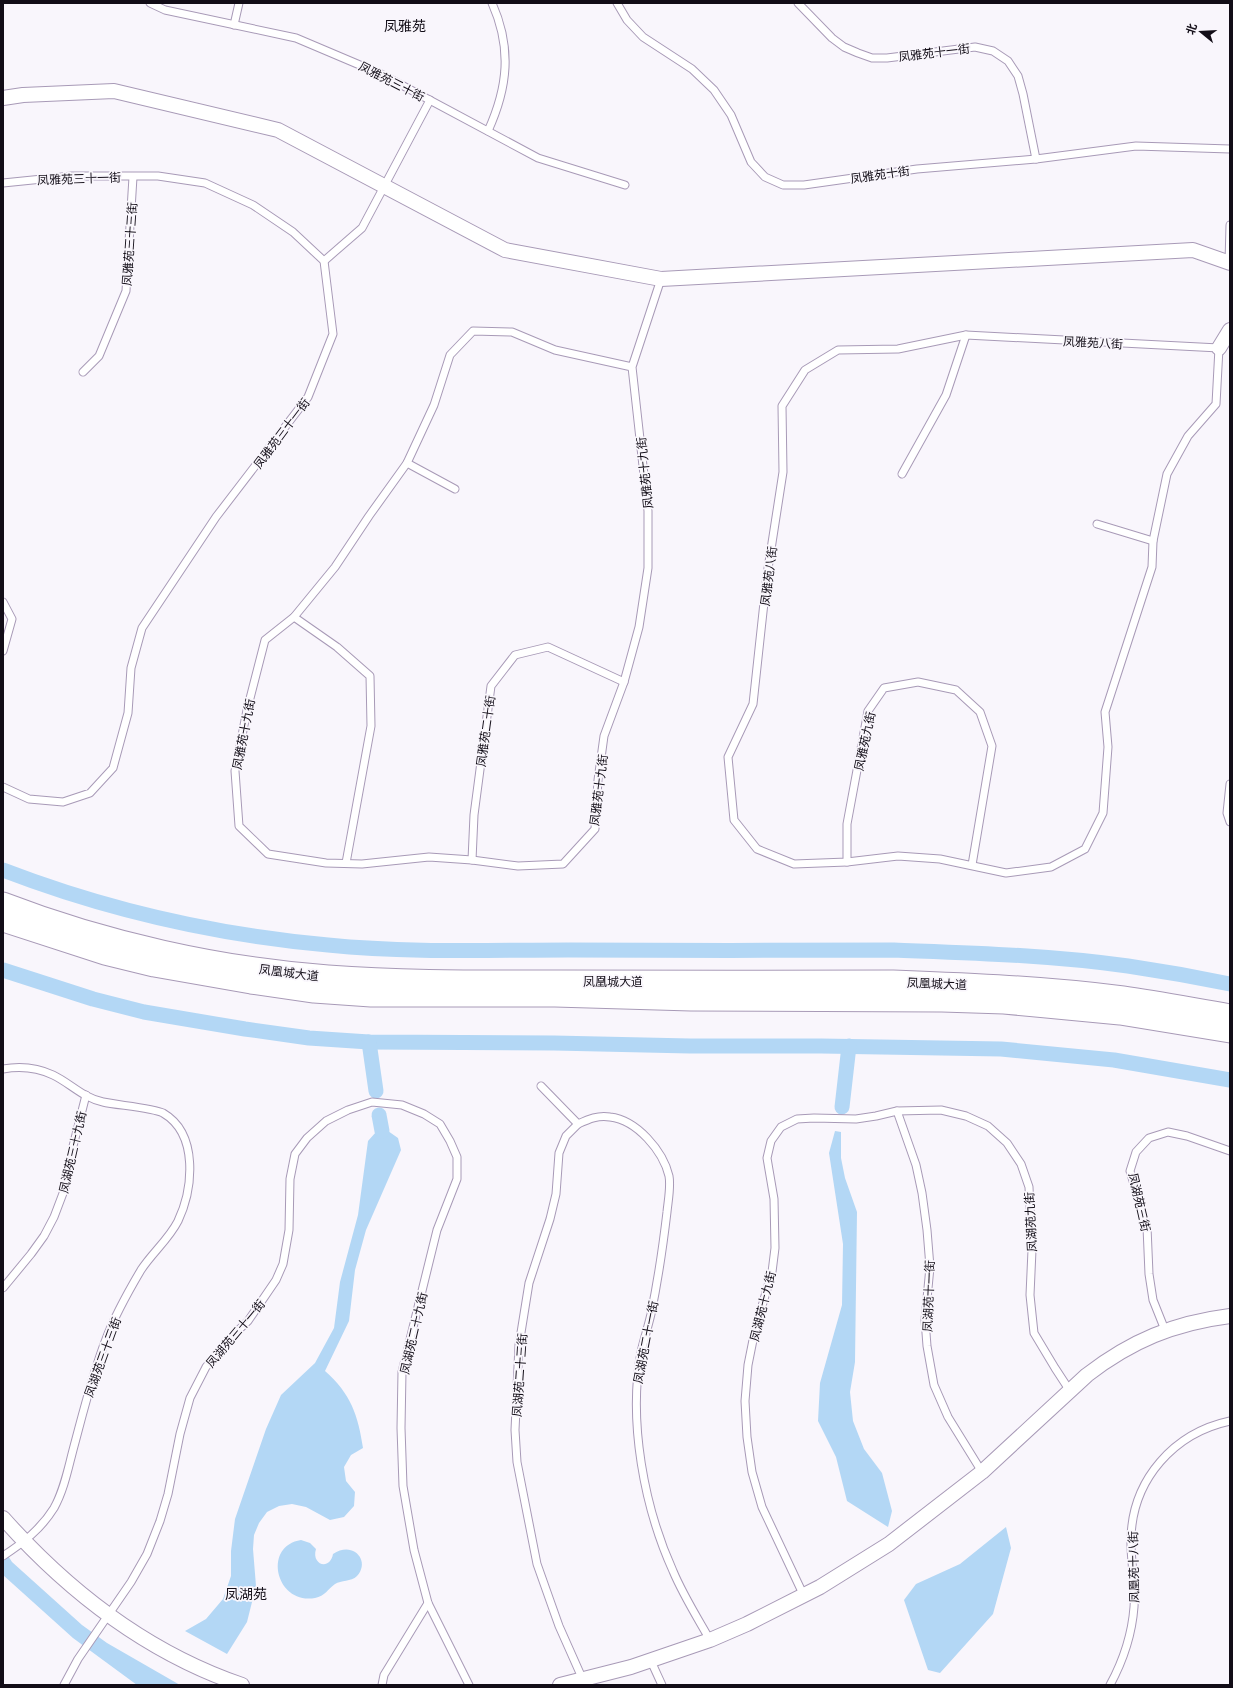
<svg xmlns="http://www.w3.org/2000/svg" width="1233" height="1688" font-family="Literata,'Noto Sans SC',serif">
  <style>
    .water { fill: #b3d7f5 }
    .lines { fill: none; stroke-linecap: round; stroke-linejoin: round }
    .canal { stroke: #b3d7f5; stroke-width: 15 }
    .lane-casing { stroke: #a89ab7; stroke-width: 9 }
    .street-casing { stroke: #a89ab7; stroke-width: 16 }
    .secondary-casing { stroke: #a89ab7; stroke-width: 23 }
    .lane { stroke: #fff; stroke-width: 7 }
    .street { stroke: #fff; stroke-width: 14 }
    .secondary { stroke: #fff; stroke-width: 21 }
    .labels { text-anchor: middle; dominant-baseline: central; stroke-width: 3.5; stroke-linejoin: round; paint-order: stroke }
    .street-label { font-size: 12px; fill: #120d17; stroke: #f9f6fc }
    .quarter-label { font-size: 14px; fill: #120d17; stroke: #f9f6fc }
  </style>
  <rect width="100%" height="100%" fill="#f9f6fc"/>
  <g class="water">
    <path d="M 388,1131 L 398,1138 L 401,1150 L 366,1230 L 355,1270 L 349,1321 L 325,1371 C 351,1394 358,1415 363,1448 L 351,1455 L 344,1467 L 346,1481 L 355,1492 L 354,1506 L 344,1517 L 330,1520 L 306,1507 L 292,1504 L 279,1506 L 267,1512 L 259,1523 L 254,1535 L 253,1549 L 256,1586 L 247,1622 L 227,1654 L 185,1631 L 206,1619 L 223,1599 L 231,1576 L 231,1551 L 235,1519 L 266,1429 L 281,1395 L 315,1363 L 334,1328 L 340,1282 L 358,1215 L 368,1141 L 376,1132 Z"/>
    <path d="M 835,1131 L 841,1132 L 841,1158 L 845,1178 L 857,1212 L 855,1362 L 850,1392 L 853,1421 L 864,1449 L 882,1473 L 892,1511 L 888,1527 L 847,1501 L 836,1457 L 818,1421 L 820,1383 L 842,1305 L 843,1244 L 829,1153 Z"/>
    <path d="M 1006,1527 L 1011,1548 L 993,1614 L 940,1673 L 928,1670 L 904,1600 L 916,1584 L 960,1564 Z"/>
    <path d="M 301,1540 L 310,1543 L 316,1549 C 311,1565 330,1571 333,1554 C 353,1540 371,1561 357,1576 C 351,1582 341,1580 335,1584 C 328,1589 325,1596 315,1598 C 276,1605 262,1546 301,1540 Z"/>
    <path d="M 3,1548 L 12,1562 L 82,1625 L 107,1643 L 180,1685 L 137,1685 L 73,1638 L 3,1575 Z"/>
  </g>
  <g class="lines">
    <g class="canal">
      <path d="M 3,870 C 107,910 217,935 328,945 C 408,953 488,950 568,950 C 677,951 785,950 894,950 C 972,953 1051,955 1128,966 C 1162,971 1196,977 1230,984"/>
      <path d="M 3,970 L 93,999 L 144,1012 L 245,1029 L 309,1038 L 369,1042 L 554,1043 L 690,1046 L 821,1046 L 1001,1049 L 1114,1060 L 1230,1080"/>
      <path d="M 369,1042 L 376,1091"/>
      <path d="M 842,1107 L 849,1046"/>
      <path d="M 379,1115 L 382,1131"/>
    </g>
    <defs>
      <g id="lane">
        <path d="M 150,3 L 165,10 L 296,38 L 381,74 L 538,158 L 625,185"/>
        <path d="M 617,3 L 627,20 L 643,37 L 692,69 L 714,90 L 731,115 L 751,162 L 765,177 L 783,185 L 804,185 L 917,169 L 1036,159 L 1136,146 L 1230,149"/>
        <path d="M 798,3 L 832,38 L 844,47 L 858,53 L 872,58 L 887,58 L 975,47 L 993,51 L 1008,61 L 1018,76 L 1023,94 L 1036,159"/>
        <path d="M 234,25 L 239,3"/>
        <path d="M 488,131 C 508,87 512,48 492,3"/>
        <path d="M 3,183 L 72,176 L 158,176 L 205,183 L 253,205 L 293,232 L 324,261 L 333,334 L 308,397 L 216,517 L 142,628 L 131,668 L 128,713 L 113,768 L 90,793 L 63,802 L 29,799 L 3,787"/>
        <path d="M 324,261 L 362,228 L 430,100"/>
        <path d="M 1229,263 L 1230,225"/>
        <path d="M 966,335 L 1219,348 L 1216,404 L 1188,436 L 1167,474 L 1153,541 L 1152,567 L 1105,712 L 1108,747 L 1103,813 L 1085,849 L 1051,867 L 1006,873 L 940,859 L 898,856 L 847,862 L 794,864 L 757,849 L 734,820 L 728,757 L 753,704 L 767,575 L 783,472 L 782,406 L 805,370 L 838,350 L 898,349 Z"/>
        <path d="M 632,367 L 555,350 L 512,332 L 473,331 L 450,355 L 434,405 L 407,463 L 369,516 L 335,567 L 294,617 L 265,640 L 247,710 L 235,771 L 239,826 L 268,854 L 326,863 L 362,864 L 429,857 L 472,860 L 518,866 L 563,864 L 595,829 L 598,780 L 604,736 L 624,682 L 639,627 L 648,568 L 648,511 L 632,367 L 661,279"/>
        <path d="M 83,372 L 99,356 L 126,291 L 133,177"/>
        <path d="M 407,463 L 455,489"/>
        <path d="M 902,474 L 946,395 L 966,335"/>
        <path d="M 1097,524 L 1153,541"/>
        <path d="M 3,602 L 12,619 L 3,651"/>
        <path d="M 294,617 L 337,647 L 370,676 L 371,726 L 346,863"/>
        <path d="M 1230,784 L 1227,813 L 1230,822"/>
        <path d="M 472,860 L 474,815 L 491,686 L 515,655 L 548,647 L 624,682"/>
        <path d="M 847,862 L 847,824 L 868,711 L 884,688 L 918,682 L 956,690 L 980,712 L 992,746 L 972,865"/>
        <path d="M 3,1069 C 20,1066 36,1067 53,1075 C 70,1083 83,1098 103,1102 C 116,1105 153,1108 163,1113 C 199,1134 193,1189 178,1221 C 169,1239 152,1253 141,1270 C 128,1292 115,1315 106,1339 C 92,1375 83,1413 73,1450 C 68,1469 64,1490 54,1508 C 41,1529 23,1543 3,1556"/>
        <path d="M 541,1086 L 578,1124 L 566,1136 L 559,1153 L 556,1194 L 550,1219 L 529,1283 L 519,1345 L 515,1430 L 517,1462 L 537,1564 L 559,1626 L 583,1680"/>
        <path d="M 897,1111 L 916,1165 L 922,1193 L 927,1230 L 930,1267 L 925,1320 L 927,1346 L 934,1385 L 948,1417 L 982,1472"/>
        <path d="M 578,1124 C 589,1119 598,1115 610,1117 C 637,1120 663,1151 669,1176 C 671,1187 668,1201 667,1212 C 663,1246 658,1280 651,1314 C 648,1327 644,1339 641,1352 C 628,1421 644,1507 673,1571 C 683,1595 697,1617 710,1640"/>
        <path d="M 3,1288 L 31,1254 L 44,1236 L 54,1217 L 65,1188 L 71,1154 L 86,1095"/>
        <path d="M 1165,1330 L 1153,1300 L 1149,1274 L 1147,1227 L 1130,1171 L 1136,1152 L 1149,1138 L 1168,1132 L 1187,1136 L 1230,1151"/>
        <path d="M 804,1596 L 762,1507 L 752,1472 L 747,1437 L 745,1401 L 748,1365 L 755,1330 L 772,1272 L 775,1248 L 774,1199 L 767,1158 L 771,1141 L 781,1127 L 797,1119 L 814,1118 L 856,1119 L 876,1116 L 897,1111 L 941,1110 L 966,1116 L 988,1126 L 1007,1143 L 1021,1164 L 1029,1187 L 1032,1250 L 1030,1295 L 1034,1333 L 1055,1368 L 1070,1391"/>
        <path d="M 651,1661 L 662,1685"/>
        <path d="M 64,1685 L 78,1659 L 131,1582 L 147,1554 L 160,1521 L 168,1494 L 180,1434 L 190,1398 L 206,1367 L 227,1341 L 248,1321 L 276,1280 L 283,1264 L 289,1230 L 290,1179 L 295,1154 L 307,1138 L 326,1121 L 348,1110 L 372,1102 L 402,1105 L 424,1114 L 440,1124 L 450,1141 L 457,1157 L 457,1179 L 437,1230 L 402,1372 L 401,1428 L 403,1486 L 414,1550 L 428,1603 L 469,1685"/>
        <path d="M 382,1685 L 384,1675 L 428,1603"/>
        <path d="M 1110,1685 C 1123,1661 1132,1634 1134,1607 C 1136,1583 1130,1560 1131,1537 C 1133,1479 1174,1433 1230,1421"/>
      </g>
      <g id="street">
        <path d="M 3,98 L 23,95 L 114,91 L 278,130 L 505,250 L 661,279 L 1193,250 L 1230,263"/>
        <path d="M 1219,348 L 1230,330"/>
        <path d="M 3,1518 C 68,1591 148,1653 242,1685"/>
        <path d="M 560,1685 L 631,1667 L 710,1640 L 747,1624 L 820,1587 L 889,1544 L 982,1472 L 1087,1375 C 1131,1341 1174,1323 1230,1316"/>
      </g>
      <g id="secondary">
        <path d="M 3,903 C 104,942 220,968 328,976 C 405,982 482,981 559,981 C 670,982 782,981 893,981 C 970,984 1047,987 1123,997 C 1159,1002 1194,1009 1230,1015"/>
        <path d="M 3,921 L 105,954 L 154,966 L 251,983 L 314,992 L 371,996 L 555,996 L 691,1000 L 942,1001 L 1004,1003 L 1120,1014 L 1230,1032"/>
      </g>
    </defs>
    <use href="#lane" class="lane-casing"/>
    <use href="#street" class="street-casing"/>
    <use href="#secondary" class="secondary-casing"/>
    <use href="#lane" class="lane"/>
    <use href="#street" class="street"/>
    <use href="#secondary" class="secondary"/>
  </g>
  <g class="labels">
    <g class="street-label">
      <text transform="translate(934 52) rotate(-7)">凤雅苑十一街</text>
      <text transform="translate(392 81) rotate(27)">凤雅苑三十街</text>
      <text transform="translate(880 174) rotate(-8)">凤雅苑十街</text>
      <text transform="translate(79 178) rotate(-2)">凤雅苑三十一街</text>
      <text transform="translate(129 244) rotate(-86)">凤雅苑三十三街</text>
      <text transform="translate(1093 342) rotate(3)">凤雅苑八街</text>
      <text transform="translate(281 433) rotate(-53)">凤雅苑三十一街</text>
      <text transform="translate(644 473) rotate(-96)">凤雅苑十九街</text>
      <text transform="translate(768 576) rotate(-83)">凤雅苑八街</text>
      <text transform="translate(485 731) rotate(-82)">凤雅苑二十街</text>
      <text transform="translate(243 734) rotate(-79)">凤雅苑十九街</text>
      <text transform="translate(864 741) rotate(-78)">凤雅苑九街</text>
      <text transform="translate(598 790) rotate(-83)">凤雅苑十九街</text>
      <text transform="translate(289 972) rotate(7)">凤凰城大道</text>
      <text x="613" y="981">凤凰城大道</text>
      <text transform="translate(937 983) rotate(2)">凤凰城大道</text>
      <text transform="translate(72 1152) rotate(-77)">凤湖苑三十九街</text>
      <text transform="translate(1140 1202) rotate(77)">凤湖苑三街</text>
      <text transform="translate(1030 1222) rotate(-93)">凤湖苑九街</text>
      <text transform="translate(928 1296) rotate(-88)">凤湖苑十一街</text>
      <text transform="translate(762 1306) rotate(-76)">凤湖苑十九街</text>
      <text transform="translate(235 1333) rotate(-50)">凤湖苑三十一街</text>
      <text transform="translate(413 1333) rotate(-77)">凤湖苑二十九街</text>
      <text transform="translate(645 1342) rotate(-79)">凤湖苑二十一街</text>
      <text transform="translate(102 1357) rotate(-70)">凤湖苑三十三街</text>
      <text transform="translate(519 1375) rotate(-86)">凤湖苑二十三街</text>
      <text transform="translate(1133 1567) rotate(-91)">凤凰苑十八街</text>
    </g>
    <g class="quarter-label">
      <text x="405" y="25">凤雅苑</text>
      <text x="246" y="1593">凤湖苑</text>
    </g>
  </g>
  <rect width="1233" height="1688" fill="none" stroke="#120d17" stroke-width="8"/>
  <g transform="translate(1201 32) rotate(288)" stroke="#f9f6fc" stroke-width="3" paint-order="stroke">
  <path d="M0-3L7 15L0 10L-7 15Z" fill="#120d17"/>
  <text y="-6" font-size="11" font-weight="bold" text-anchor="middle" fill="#120d17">北</text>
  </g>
</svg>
